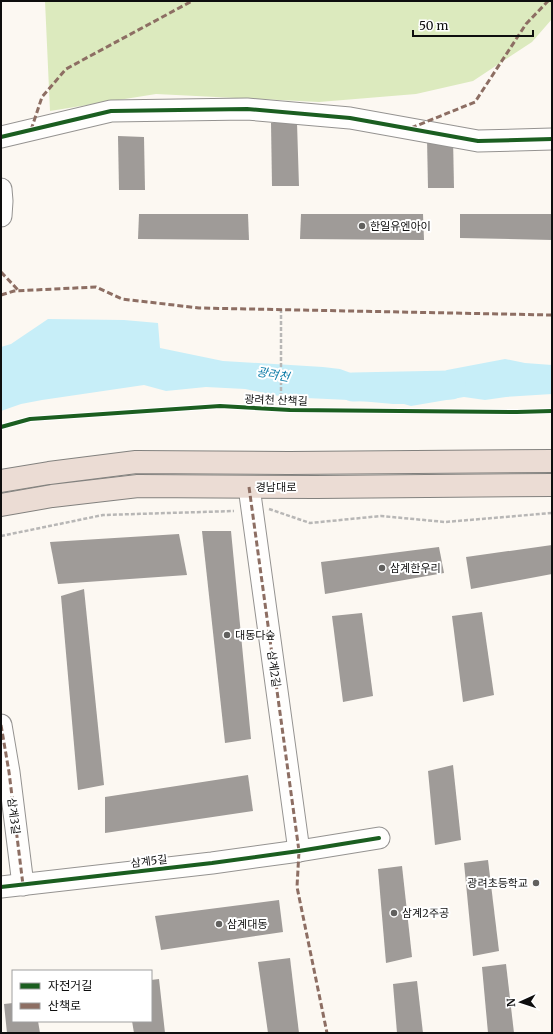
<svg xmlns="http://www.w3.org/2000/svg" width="553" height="1034" font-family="Merriweather,'Noto Sans KR',serif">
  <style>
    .forest { fill: #dceabe }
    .water { fill: #c7eef8 }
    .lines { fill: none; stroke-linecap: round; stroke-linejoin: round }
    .river { stroke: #c7eef8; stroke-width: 29 }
    .building { fill: #9f9b98 }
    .minor-casing { stroke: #959391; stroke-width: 23 }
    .highway-casing { stroke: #82817e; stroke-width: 24 }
    .path { stroke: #b8b7b6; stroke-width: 2.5; stroke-dasharray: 4 2; stroke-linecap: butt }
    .minor { stroke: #fffefd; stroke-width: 21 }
    .highway { stroke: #ebdcd4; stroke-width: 22 }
    .quiet { stroke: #8d6e63; stroke-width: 3; stroke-dasharray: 6 3; stroke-linecap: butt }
    .cycleway-casing { stroke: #fff; stroke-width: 6 }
    .cycleway { stroke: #1b5e20; stroke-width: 4 }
    .poi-dot { fill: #61605e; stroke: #fff; stroke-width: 1.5 }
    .labels { text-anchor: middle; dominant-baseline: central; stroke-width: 4; stroke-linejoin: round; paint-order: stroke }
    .poi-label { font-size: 11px; fill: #0e0e0e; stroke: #fff; text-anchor: start }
    .street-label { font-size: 11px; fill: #0e0e0e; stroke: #fff }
    .water-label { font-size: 12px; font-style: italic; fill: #0e7da9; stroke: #fff }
  </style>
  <rect width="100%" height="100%" fill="#fcf8f2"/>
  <path class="forest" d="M 45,1 L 552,1 L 552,19 L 532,42 L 473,81 L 416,94 L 319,102 L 156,94 L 50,111 Z"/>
  <path class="water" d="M 48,319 L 124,320 L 158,323 L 160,348 L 223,361 L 323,367 L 340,369 L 378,383 L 401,389 L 426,383 L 447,370 L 505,359 L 525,363 L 552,365 L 552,394 L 506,397 L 485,400 L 464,397 L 411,406 L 404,404 L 393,404 L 349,400 L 284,397 L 245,389 L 206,387 L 166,391 L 144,385 L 42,400 L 21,404 L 1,411 L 1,347 L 11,344 Z"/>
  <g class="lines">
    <path class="river" d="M 353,387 L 451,385"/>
  </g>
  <g class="building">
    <path d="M 271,123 L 297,123 L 299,186 L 272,186 Z"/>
    <path d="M 118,136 L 144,137 L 145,190 L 119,190 Z"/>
    <path d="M 453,137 L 454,188 L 428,188 L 427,138 Z"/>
    <path d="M 139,214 L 248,214 L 249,240 L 138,239 Z"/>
    <path d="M 301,214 L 423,214 L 424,240 L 300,239 Z"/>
    <path d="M 460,214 L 552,214 L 552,240 L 460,238 Z"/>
    <path d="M 202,531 L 231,531 L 251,739 L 225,743 Z"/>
    <path d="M 179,534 L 187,575 L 58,584 L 50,542 Z"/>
    <path d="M 552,545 L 552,574 L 471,589 L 466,557 Z"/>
    <path d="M 439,547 L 444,573 L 325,594 L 321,562 Z"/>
    <path d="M 84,589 L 104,785 L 78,790 L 61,596 Z"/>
    <path d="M 482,612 L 494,695 L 463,702 L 452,616 Z"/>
    <path d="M 362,613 L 373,696 L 343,702 L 332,616 Z"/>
    <path d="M 453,765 L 461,840 L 435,845 L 428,771 Z"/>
    <path d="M 248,775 L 253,811 L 105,833 L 105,797 Z"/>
    <path d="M 488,860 L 499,951 L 473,956 L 464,863 Z"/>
    <path d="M 402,866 L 412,957 L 386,963 L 378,869 Z"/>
    <path d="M 279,900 L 283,932 L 161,950 L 155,916 Z"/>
    <path d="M 290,958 L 299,1033 L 268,1033 L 258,962 Z"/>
    <path d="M 506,964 L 514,1033 L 488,1033 L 482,967 Z"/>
    <path d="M 159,979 L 165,1033 L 134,1033 L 132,1021 L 151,1021 L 151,980 Z"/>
    <path d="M 417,981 L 423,1033 L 397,1033 L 393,984 Z"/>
    <path d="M 13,1003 L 13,1021 L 38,1021 L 40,1033 L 7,1033 L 4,1004 Z"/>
  </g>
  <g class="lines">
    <defs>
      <g id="minor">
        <path d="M 1,137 L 111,111 L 247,109 L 350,118 L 478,141 L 552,139"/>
        <path d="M 1,189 L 2,201 L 1,216"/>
        <path d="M 249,487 L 299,851"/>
        <path d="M 1,725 L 9,772 L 23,885"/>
        <path d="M 1,887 L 212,863 L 299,851 L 379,838"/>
      </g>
      <g id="highway">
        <path d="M 1,481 L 49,473 L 136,462 L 289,463 L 552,461"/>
        <path d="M 1,505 L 52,496 L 138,486 L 316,487 L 552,485"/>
      </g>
    </defs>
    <use href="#minor" class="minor-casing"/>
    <use href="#highway" class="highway-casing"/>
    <g class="path">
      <path d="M 281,409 L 281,310"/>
      <path d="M 269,509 L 310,523 L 381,516 L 445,522 L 552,513"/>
      <path d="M 1,536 L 103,515 L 234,511"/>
    </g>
    <use href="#minor" class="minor"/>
    <use href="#highway" class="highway"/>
    <g class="quiet">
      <path d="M 411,128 L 475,102 L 526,24 L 548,1"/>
      <path d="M 31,130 L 42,97 L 66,69 L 192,1"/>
      <path d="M 1,272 L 19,291"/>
      <path d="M 1,295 L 14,291 L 96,287 L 122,299 L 199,308 L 552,315"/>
      <path d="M 249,487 L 299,851 L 297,887 L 327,1033"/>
      <path d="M 1,725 L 9,772 L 23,885"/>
    </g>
    <defs>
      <g id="cycleway">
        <path d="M 1,137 L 111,111 L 247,109 L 350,118 L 478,141 L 552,139"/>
        <path d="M 1,427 L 30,419 L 220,406 L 290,410 L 517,412 L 552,411"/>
        <path d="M 1,887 L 212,863 L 299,851 L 379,838"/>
      </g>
    </defs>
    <use href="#cycleway" class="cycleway-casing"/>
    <use href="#cycleway" class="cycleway"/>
  </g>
  <g class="poi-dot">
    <circle cx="362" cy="226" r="4"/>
    <circle cx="382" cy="568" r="4"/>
    <circle cx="227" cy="635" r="4"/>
    <circle cx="536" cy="883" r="4"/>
    <circle cx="394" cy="913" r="4"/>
    <circle cx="219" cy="924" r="4"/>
  </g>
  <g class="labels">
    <g class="poi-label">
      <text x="370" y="226">한일유엔아이</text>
      <text x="390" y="568">삼계한우리</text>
      <text x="235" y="635">대동다숲</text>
      <text x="528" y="883" text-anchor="end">광려초등학교</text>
      <text x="402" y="913">삼계2주공</text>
      <text x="227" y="924">삼계대동</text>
    </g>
    <g class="street-label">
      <text transform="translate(276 400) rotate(2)">광려천 산책길</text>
      <text x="276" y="487">경남대로</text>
      <text transform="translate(274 669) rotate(82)">삼계2길</text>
      <text transform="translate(14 816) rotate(83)">삼계3길</text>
      <text transform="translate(149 861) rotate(-7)">삼계5길</text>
    </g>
    <g class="water-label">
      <text transform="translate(273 374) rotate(10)">광려천</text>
    </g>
  </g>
  <rect width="553" height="1034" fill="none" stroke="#0e0e0e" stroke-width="4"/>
  <rect x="12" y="970" width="140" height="52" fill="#ffffff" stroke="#9f9f9f"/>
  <rect x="20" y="983" width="20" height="6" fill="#1b5e20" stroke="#9f9f9f"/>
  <text x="48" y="990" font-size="12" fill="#0e0e0e">자전거길</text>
  <rect x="20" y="1003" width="20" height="6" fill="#8d6e63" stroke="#9f9f9f"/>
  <text x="48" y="1010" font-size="12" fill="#0e0e0e">산책로</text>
  <g transform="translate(521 1002) rotate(267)" stroke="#ffffff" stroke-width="3" paint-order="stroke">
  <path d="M0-3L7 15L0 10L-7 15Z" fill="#0e0e0e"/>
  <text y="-6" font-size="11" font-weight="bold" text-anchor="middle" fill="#0e0e0e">N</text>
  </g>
  <path d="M413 30v6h120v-6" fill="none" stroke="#0e0e0e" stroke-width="2"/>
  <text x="419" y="30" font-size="12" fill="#0e0e0e" stroke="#ffffff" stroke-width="3" paint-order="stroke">50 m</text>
</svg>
